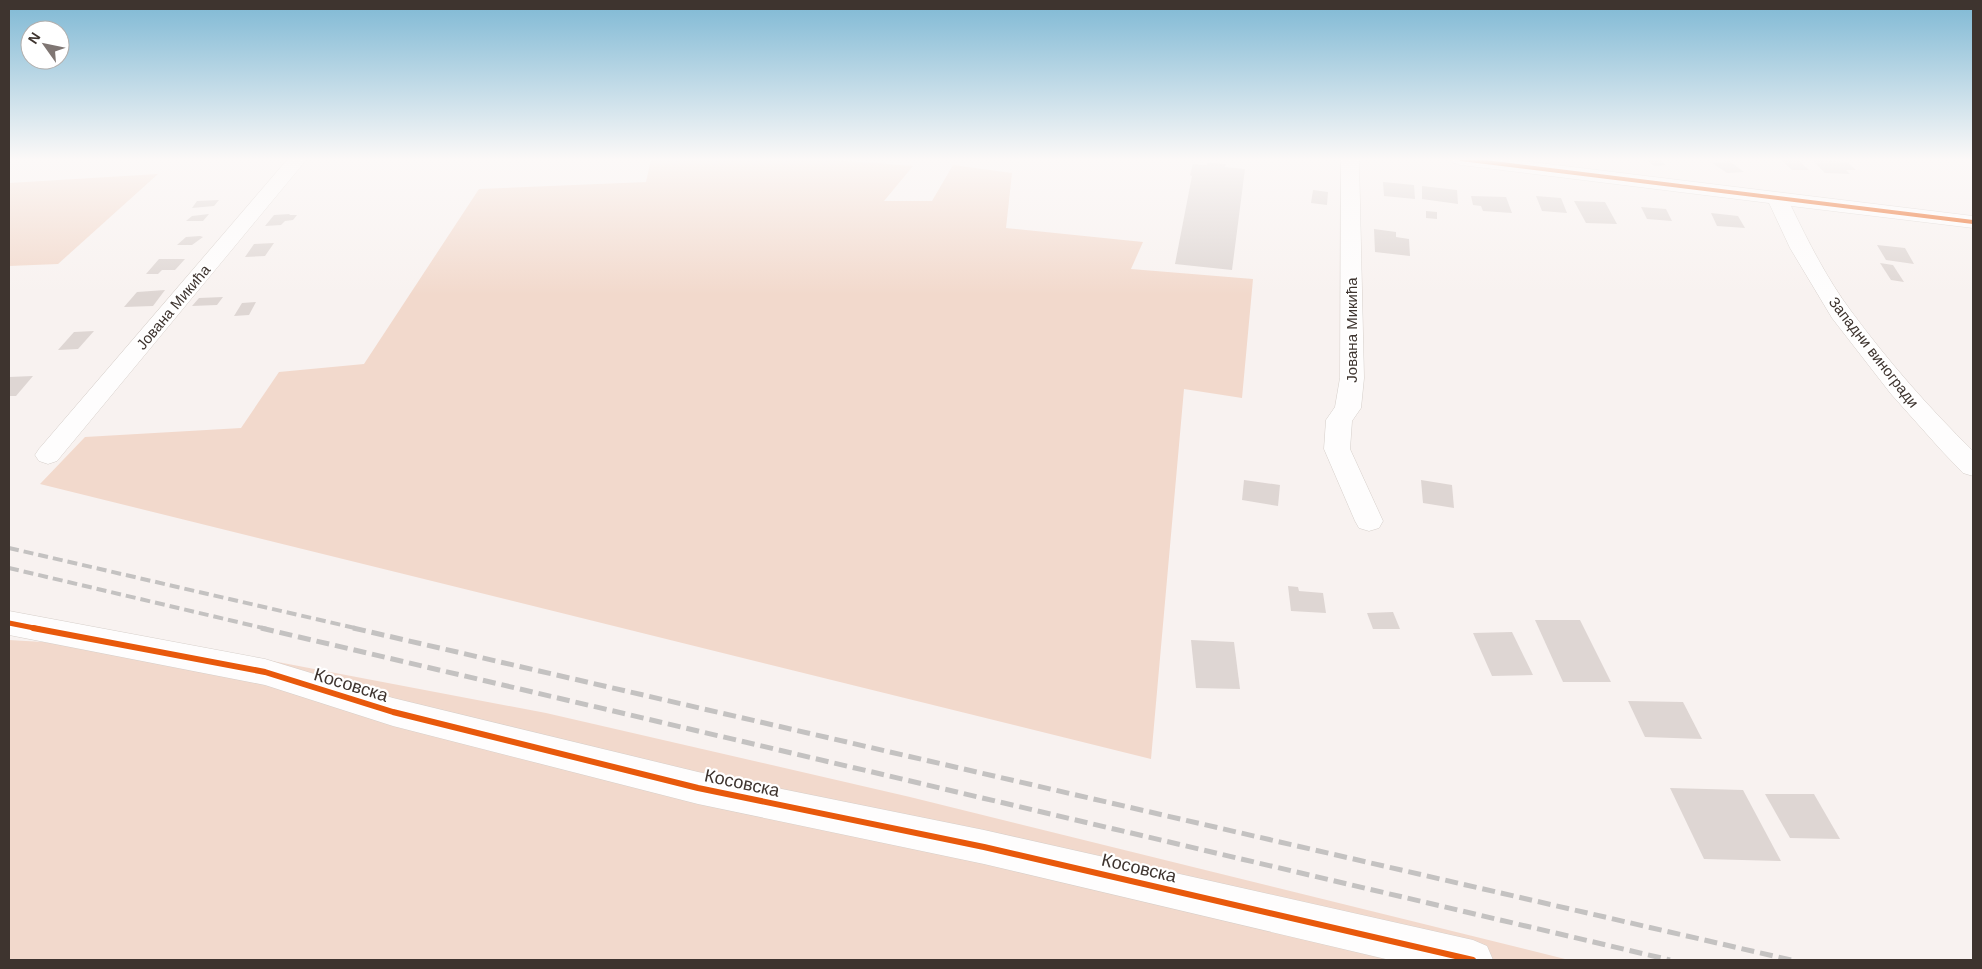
<svg xmlns="http://www.w3.org/2000/svg" width="1982" height="969" font-family="Arial,sans-serif">
  <style>
    .green { fill: #f2d9cc }
    .building { fill: #ded6d3 }
    .lines { fill: none; stroke-linecap: round; stroke-linejoin: round }
    .minor-casing { stroke: #d6cfca; stroke-width: 1 }
    .minor { fill: #fefdfd; fill-rule: evenodd }
    .rail-far1 { stroke: #c4c2c1; stroke-width: 4; stroke-dasharray: 10 5; stroke-linecap: butt }
    .rail { stroke: #c4c2c1; stroke-width: 5; stroke-dasharray: 13 6; stroke-linecap: butt }
    .cycleway-far2-casing { stroke: #fff; stroke-width: 6 }
    .cycleway-far1-casing { stroke: #fff; stroke-width: 8 }
    .cycleway-casing { stroke: #fff; stroke-width: 9 }
    .cycleway-far2 { stroke: #e8590c; stroke-width: 4 }
    .cycleway-far1 { stroke: #e8590c; stroke-width: 5 }
    .cycleway { stroke: #e8590c; stroke-width: 6 }
    .labels { text-anchor: middle; dominant-baseline: central; stroke-width: 4.5; stroke-linejoin: round; paint-order: stroke }
    .street-label { font-size: 15px; fill: #3e342f; stroke: #fff }
    .near-street-label { font-size: 18px; fill: #3e342f; stroke: #fff }
  </style>
  <rect width="100%" height="100%" fill="#f8f2f0"/>
  <g class="green">
    <path d="M 651,159 L 823,159 L 913,166 L 884,201 L 932,201 L 953,165 L 1012,173 L 1006,228 L 1143,242 L 1131,269 L 1253,279 L 1242,398 L 1184,389 L 1151,759 L 40,484 L 85,437 L 241,428 L 279,372 L 364,364 L 479,189 L 646,182 Z"/>
    <path d="M 158,174 L 58,264 L 9,266 L 9,183 Z"/>
    <path d="M 9,640 L 230,653 L 546,713 L 910,797 L 1569,960 L 9,960 Z"/>
  </g>
  <g class="building">
    <path d="M 1645,159 L 1658,159 L 1666,165 L 1654,166 Z"/>
    <path d="M 1780,159 L 1797,159 L 1809,170 L 1792,170 Z"/>
    <path d="M 1811,159 L 1847,162 L 1856,170 L 1846,170 L 1850,174 L 1825,173 Z"/>
    <path d="M 1729,161 L 1744,172 L 1727,173 L 1712,163 Z"/>
    <path d="M 1207,163 L 1226,164 L 1225,167 L 1245,169 L 1232,270 L 1175,264 L 1192,176 L 1190,175 L 1193,164 L 1207,165 Z"/>
    <path d="M 1383,182 L 1414,185 L 1415,199 L 1384,196 Z"/>
    <path d="M 1422,186 L 1457,190 L 1458,204 L 1422,199 Z"/>
    <path d="M 1313,190 L 1328,192 L 1327,205 L 1311,203 Z"/>
    <path d="M 1471,196 L 1506,197 L 1512,213 L 1483,211 L 1481,206 L 1473,205 Z"/>
    <path d="M 1536,196 L 1561,198 L 1567,213 L 1542,211 Z"/>
    <path d="M 219,200 L 214,206 L 192,208 L 197,201 Z"/>
    <path d="M 1574,201 L 1605,202 L 1617,224 L 1586,223 Z"/>
    <path d="M 1641,207 L 1666,209 L 1672,221 L 1647,219 Z"/>
    <path d="M 1426,211 L 1437,212 L 1437,219 L 1426,218 Z"/>
    <path d="M 1711,213 L 1738,216 L 1745,228 L 1717,226 Z"/>
    <path d="M 209,214 L 203,221 L 186,221 L 192,216 Z"/>
    <path d="M 290,214 L 289,215 L 297,215 L 293,220 L 285,221 L 281,225 L 265,226 L 274,215 Z"/>
    <path d="M 1374,229 L 1396,232 L 1396,237 L 1409,239 L 1410,256 L 1375,252 Z"/>
    <path d="M 186,237 L 200,236 L 203,237 L 192,245 L 177,245 Z"/>
    <path d="M 274,243 L 265,256 L 245,257 L 254,244 Z"/>
    <path d="M 1877,245 L 1905,248 L 1914,264 L 1886,260 Z"/>
    <path d="M 159,259 L 185,259 L 175,270 L 162,270 L 158,274 L 146,274 Z"/>
    <path d="M 1880,263 L 1893,265 L 1904,282 L 1891,280 Z"/>
    <path d="M 165,290 L 153,306 L 124,307 L 137,292 Z"/>
    <path d="M 223,297 L 217,305 L 192,306 L 199,298 Z"/>
    <path d="M 256,302 L 249,315 L 234,316 L 242,303 Z"/>
    <path d="M 94,331 L 78,349 L 58,350 L 74,332 Z"/>
    <path d="M 33,376 L 16,396 L 9,396 L 9,377 Z"/>
    <path d="M 1244,480 L 1280,485 L 1278,506 L 1242,500 Z"/>
    <path d="M 1421,480 L 1452,485 L 1454,508 L 1423,503 Z"/>
    <path d="M 1288,586 L 1298,587 L 1299,591 L 1323,593 L 1326,613 L 1291,611 Z"/>
    <path d="M 1393,612 L 1400,629 L 1373,629 L 1367,613 Z"/>
    <path d="M 1535,620 L 1580,620 L 1611,682 L 1563,682 Z"/>
    <path d="M 1512,632 L 1533,675 L 1492,676 L 1473,633 Z"/>
    <path d="M 1191,640 L 1234,642 L 1240,689 L 1196,688 Z"/>
    <path d="M 1628,701 L 1683,702 L 1702,739 L 1645,737 Z"/>
    <path d="M 1670,788 L 1743,790 L 1781,861 L 1704,859 Z"/>
    <path d="M 1765,794 L 1814,794 L 1840,839 L 1790,838 Z"/>
  </g>
  <g class="lines">
    <defs>
      <g id="minor">
        <path d="M 288,159 L 307,159 L 57,461 L 48,464 L 39,461 L 35,455 L 39,449 Z"/>
        <path d="M 1341,159 L 1359,159 L 1364,378 L 1361,408 L 1352,421 L 1350,449 L 1383,521 L 1379,528 L 1369,531 L 1359,528 L 1355,521 L 1324,449 L 1326,420 L 1335,407 L 1340,378 Z"/>
        <path d="M 1452,159 L 1507,159 L 1973,216 L 1973,228 L 1791,206 C 1808,241 1827,279 1851,311 C 1888,361 1929,408 1973,451 L 1973,476 L 1963,473 L 1941,450 L 1891,394 L 1832,318 L 1790,248 L 1769,203 L 1461,165 L 1454,163 Z"/>
        <path d="M 9,611 L 265,659 L 393,698 L 698,772 L 984,830 L 1473,940 L 1487,946 L 1493,960 L 1390,960 L 984,864 L 698,804 L 393,726 L 265,685 L 9,635 Z"/>
      </g>
    </defs>
    <use href="#minor" class="minor-casing"/>
    <use href="#minor" class="minor"/>
    <g class="rail-far1">
      <path d="M 9,548 L 359,629"/>
      <path d="M 9,568 L 267,629"/>
    </g>
    <g class="rail">
      <path d="M 261,628 L 1670,960"/>
      <path d="M 353,628 L 1791,960"/>
    </g>
    <defs>
      <path id="cycleway-far2" d="M 1461,159 L 1973,222"/>
      <path id="cycleway-far1" d="M 9,623 L 39,629"/>
      <path id="cycleway" d="M 33,628 L 265,672 L 393,712 L 698,788 L 984,847 L 1473,960"/>
    </defs>
    <use href="#cycleway-far2" class="cycleway-far2-casing"/>
    <use href="#cycleway-far1" class="cycleway-far1-casing"/>
    <use href="#cycleway" class="cycleway-casing"/>
    <use href="#cycleway-far2" class="cycleway-far2"/>
    <use href="#cycleway-far1" class="cycleway-far1"/>
    <use href="#cycleway" class="cycleway"/>
  </g>
  <linearGradient id="sky" x2="0" y2="1"><stop stop-color="#7eb8d4"/><stop offset="0.54" stop-color="#fcf9f8"/><stop offset="1" stop-color="#fcf9f8" stop-opacity="0"/></linearGradient>
  <rect width="1982" height="295" fill="url(#sky)"/>
  <g class="labels">
    <g class="street-label">
      <text transform="translate(173 307) rotate(-50)">Јована Микића</text>
      <text transform="translate(1351 330) rotate(-90)">Јована Микића</text>
      <text transform="translate(1874 352) rotate(52)">Западни виногради</text>
    </g>
    <g class="near-street-label">
      <text transform="translate(351 685) rotate(17)">Косовска</text>
      <text transform="translate(742 783) rotate(12)">Косовска</text>
      <text transform="translate(1139 868) rotate(13)">Косовска</text>
    </g>
  </g>
  <rect width="1982" height="969" fill="none" stroke="#3e342f" stroke-width="20"/>
  <g transform="translate(45 45) rotate(303)"><circle r="24" fill="#ffffff" stroke="#b2aeac"/>
  <path d="M0-4L9 19L0 12L-9 19Z" fill="#7f7673"/>
  <text y="-8" font-size="14" font-weight="bold" text-anchor="middle" fill="#3e342f">N</text>
  </g>
</svg>
